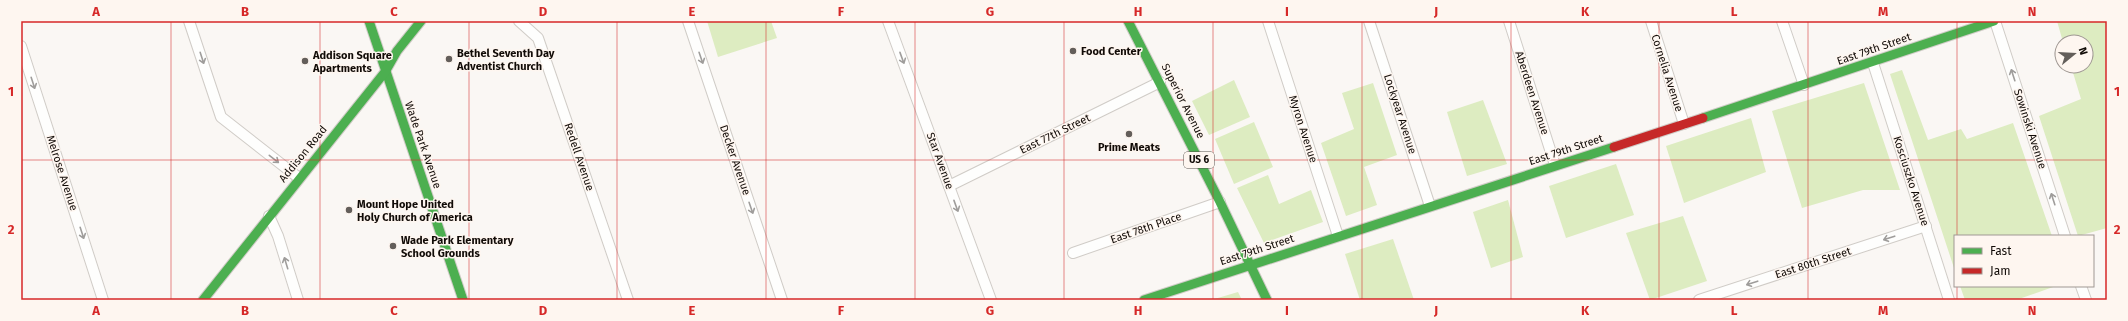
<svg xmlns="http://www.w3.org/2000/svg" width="2128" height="321" font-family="'Fira Sans',sans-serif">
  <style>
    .green { fill: #ddecc1 }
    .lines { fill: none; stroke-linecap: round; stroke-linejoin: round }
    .street-casing { stroke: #d0ccc7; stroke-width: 12 }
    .fast-casing { stroke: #d0ccc7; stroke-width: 11 }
    .jam-casing { stroke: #d0ccc7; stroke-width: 11 }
    .street { stroke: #fefefd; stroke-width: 10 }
    .fast { stroke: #4caf50; stroke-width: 9 }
    .jam { stroke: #c62828; stroke-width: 9 }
    .oneway { stroke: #9f9d9b }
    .grid { fill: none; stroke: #d62828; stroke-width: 1; stroke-opacity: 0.55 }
    .poi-dot { fill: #635e5a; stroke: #fef6f0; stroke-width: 1.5 }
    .labels { text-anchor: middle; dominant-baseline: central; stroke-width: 3; stroke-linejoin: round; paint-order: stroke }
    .shield { fill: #fef6f0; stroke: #58524d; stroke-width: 1 }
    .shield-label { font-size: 10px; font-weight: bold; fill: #110b07 }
    .street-label { font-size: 11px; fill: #110b07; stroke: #fef6f0 }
    .poi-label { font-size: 11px; font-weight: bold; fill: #110b07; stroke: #fef6f0; text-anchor: start }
    .neatline { fill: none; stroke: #d62828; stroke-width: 1.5 }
    .grid-label { font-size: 13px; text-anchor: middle; font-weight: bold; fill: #d62828 }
  </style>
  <rect width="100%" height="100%" fill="#faf7f4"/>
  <g class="green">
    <path d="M 707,21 L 771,21 L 777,38 L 718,57 Z"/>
    <path d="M 2057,21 L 2107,21 L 2107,228 L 2078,236 L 2039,116 L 2081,99 L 2071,66 L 2086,66 L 2086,42 L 2063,42 Z"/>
    <path d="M 1902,70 L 1928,140 L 1961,129 L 1967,139 L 2013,123 L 2052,236 L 1955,236 L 1955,271 L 1890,74 Z"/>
    <path d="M 1234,80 L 1250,117 L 1209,135 L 1192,101 Z"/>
    <path d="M 1373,83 L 1397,155 L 1364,167 L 1377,205 L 1346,216 L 1321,143 L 1354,129 L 1342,93 Z"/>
    <path d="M 1864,83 L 1900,190 L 1863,190 L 1802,208 L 1772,111 Z"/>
    <path d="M 1483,100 L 1507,164 L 1467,176 L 1447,112 Z"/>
    <path d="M 1751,118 L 1766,172 L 1684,203 L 1666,146 Z"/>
    <path d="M 1254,122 L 1273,167 L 1234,184 L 1215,139 Z"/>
    <path d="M 1616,164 L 1634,215 L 1566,238 L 1549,186 Z"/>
    <path d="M 1268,175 L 1279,204 L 1311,190 L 1323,222 L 1264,243 L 1237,188 Z"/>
    <path d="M 1508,200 L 1523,257 L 1491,268 L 1473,212 Z"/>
    <path d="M 1683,216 L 1707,281 L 1650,300 L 1626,233 Z"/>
    <path d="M 1393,239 L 1414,300 L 1360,300 L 1345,254 Z"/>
    <path d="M 1960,286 L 2056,286 L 2016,300 L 1965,300 Z"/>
    <path d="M 1238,292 L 1242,300 L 1211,300 Z"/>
  </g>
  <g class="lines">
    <defs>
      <g id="street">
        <path d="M 189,21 L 221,117 L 299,178"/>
        <path d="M 519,21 L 538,38 L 628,300"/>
        <path d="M 688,21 L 782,300"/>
        <path d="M 888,21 L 991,300"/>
        <path d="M 1268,21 L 1338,236"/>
        <path d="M 1369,21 L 1430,206"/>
        <path d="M 1509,21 L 1555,165"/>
        <path d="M 1651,21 L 1684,124"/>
        <path d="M 1782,21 L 1804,85"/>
        <path d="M 1995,21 L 2065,236"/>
        <path d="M 21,46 L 103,300"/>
        <path d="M 1873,63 L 1949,300"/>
        <path d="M 949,186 L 1160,82"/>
        <path d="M 269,216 L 278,236 L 298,300"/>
        <path d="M 1073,253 L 1220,202"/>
        <path d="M 2081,286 L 2086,300"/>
        <path d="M 1699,300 L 1926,226"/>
      </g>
      <g id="fast">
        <path d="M 369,21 L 463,300"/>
        <path d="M 1128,21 L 1220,202 L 1267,300"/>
        <path d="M 1703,118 L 1994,21"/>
        <path d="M 203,300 L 385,72 L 397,51 L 421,21"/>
        <path d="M 1144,300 L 1614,147"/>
      </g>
      <path id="jam" d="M 1614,147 L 1703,118"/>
    </defs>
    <use href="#street" class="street-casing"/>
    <use href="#fast" class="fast-casing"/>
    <use href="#jam" class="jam-casing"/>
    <use href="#street" class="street"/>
    <use href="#fast" class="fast"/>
    <use href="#jam" class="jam"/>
  </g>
  <defs><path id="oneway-shaft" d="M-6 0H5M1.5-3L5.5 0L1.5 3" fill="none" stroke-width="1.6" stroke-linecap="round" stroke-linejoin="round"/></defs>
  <g class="oneway">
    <use href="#oneway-shaft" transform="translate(202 58) rotate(72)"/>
    <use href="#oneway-shaft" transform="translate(701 58) rotate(71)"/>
    <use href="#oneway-shaft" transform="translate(902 58) rotate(70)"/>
    <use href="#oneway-shaft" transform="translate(2013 75) rotate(-108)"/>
    <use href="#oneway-shaft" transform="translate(33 83) rotate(72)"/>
    <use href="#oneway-shaft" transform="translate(274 159) rotate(38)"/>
    <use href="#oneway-shaft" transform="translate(2053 199) rotate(-108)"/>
    <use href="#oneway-shaft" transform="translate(956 206) rotate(70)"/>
    <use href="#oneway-shaft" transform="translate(751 208) rotate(71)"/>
    <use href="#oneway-shaft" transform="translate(82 233) rotate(72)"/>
    <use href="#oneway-shaft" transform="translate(1889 238) rotate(162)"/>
    <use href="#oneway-shaft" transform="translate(286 263) rotate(-107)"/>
    <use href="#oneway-shaft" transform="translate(1752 283) rotate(162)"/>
  </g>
  <path class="grid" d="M 171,21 L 171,300M 320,21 L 320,300M 469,21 L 469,300M 617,21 L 617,300M 766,21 L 766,300M 915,21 L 915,300M 1064,21 L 1064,300M 1213,21 L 1213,300M 1362,21 L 1362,300M 1511,21 L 1511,300M 1659,21 L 1659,300M 1808,21 L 1808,300M 1957,21 L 1957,236M 21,160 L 2107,160M 1957,286 L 1957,300"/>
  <g class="poi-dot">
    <circle cx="1073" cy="51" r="4"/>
    <circle cx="449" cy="59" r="4"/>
    <circle cx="305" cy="61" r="4"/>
    <circle cx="1129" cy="134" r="4"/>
    <circle cx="349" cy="210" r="4"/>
    <circle cx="393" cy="246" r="4"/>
  </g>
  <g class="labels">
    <rect class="shield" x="1184" y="152" width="30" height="16" rx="3"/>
    <g class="shield-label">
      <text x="1199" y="160">US 6</text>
    </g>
    <g class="street-label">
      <text transform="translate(1874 49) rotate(-19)">East 79th Street</text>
      <text transform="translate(1667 73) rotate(72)">Cornelia Avenue</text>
      <text transform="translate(1532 93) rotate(72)">Aberdeen Avenue</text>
      <text transform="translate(1183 101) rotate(63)">Superior Avenue</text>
      <text transform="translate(1400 114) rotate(72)">Lockyear Avenue</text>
      <text transform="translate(1303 129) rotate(72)">Myron Avenue</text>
      <text transform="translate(2030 129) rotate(72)">Sowinski Avenue</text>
      <text transform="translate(1055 134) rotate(-26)">East 77th Street</text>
      <text transform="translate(423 145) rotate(71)">Wade Park Avenue</text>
      <text transform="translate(1566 150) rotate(-18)">East 79th Street</text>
      <text transform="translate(303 154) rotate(-51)">Addison Road</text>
      <text transform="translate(579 157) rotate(71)">Redell Avenue</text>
      <text transform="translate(735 160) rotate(71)">Decker Avenue</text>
      <text transform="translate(940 161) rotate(70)">Star Avenue</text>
      <text transform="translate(62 173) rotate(72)">Melrose Avenue</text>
      <text transform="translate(1911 181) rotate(72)">Kosciuszko Avenue</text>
      <text transform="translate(1146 228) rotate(-19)">East 78th Place</text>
      <text transform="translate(1257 250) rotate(-18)">East 79th Street</text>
      <text transform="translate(1813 263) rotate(-18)">East 80th Street</text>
    </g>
    <g class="poi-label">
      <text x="1081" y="51">Food Center</text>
      <text x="457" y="53">Bethel Seventh Day<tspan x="457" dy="13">Adventist Church</tspan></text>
      <text x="313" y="55">Addison Square<tspan x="313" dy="13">Apartments</tspan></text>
      <text x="1129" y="147" text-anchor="middle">Prime Meats</text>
      <text x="357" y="204">Mount Hope United<tspan x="357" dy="13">Holy Church of America</tspan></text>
      <text x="401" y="240">Wade Park Elementary<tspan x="401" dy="13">School Grounds</tspan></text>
    </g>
  </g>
  <rect width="2128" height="321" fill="none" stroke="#fef6f0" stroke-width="44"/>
  <rect x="1954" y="235" width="140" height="52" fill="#fef6f0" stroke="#9f9893"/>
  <rect x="1962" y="248" width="20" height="6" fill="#4caf50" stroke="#9f9893"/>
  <text x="1990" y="255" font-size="12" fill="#110b07">Fast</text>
  <rect x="1962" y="268" width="20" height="6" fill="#c62828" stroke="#9f9893"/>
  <text x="1990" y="275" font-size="12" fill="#110b07">Jam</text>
  <g transform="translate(2074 54) rotate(72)"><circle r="19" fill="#fef6f0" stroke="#9f9893"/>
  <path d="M0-3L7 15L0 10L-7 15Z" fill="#635e5a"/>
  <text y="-6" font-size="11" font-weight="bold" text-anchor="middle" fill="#110b07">N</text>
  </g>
  <rect x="22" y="22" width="2084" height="277" class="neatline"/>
  <g class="grid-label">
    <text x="96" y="16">A</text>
    <text x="245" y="16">B</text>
    <text x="394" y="16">C</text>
    <text x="543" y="16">D</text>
    <text x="692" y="16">E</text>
    <text x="841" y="16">F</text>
    <text x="990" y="16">G</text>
    <text x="1138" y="16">H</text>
    <text x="1287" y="16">I</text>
    <text x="1436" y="16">J</text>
    <text x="1585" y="16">K</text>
    <text x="1734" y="16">L</text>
    <text x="1883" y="16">M</text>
    <text x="2032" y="16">N</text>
    <text x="11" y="96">1</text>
    <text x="2117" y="96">1</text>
    <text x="11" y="234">2</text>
    <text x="2117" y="234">2</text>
    <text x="96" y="315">A</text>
    <text x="245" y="315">B</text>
    <text x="394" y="315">C</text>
    <text x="543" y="315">D</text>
    <text x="692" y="315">E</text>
    <text x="841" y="315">F</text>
    <text x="990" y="315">G</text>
    <text x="1138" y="315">H</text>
    <text x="1287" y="315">I</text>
    <text x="1436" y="315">J</text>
    <text x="1585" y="315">K</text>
    <text x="1734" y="315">L</text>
    <text x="1883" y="315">M</text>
    <text x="2032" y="315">N</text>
  </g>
</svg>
